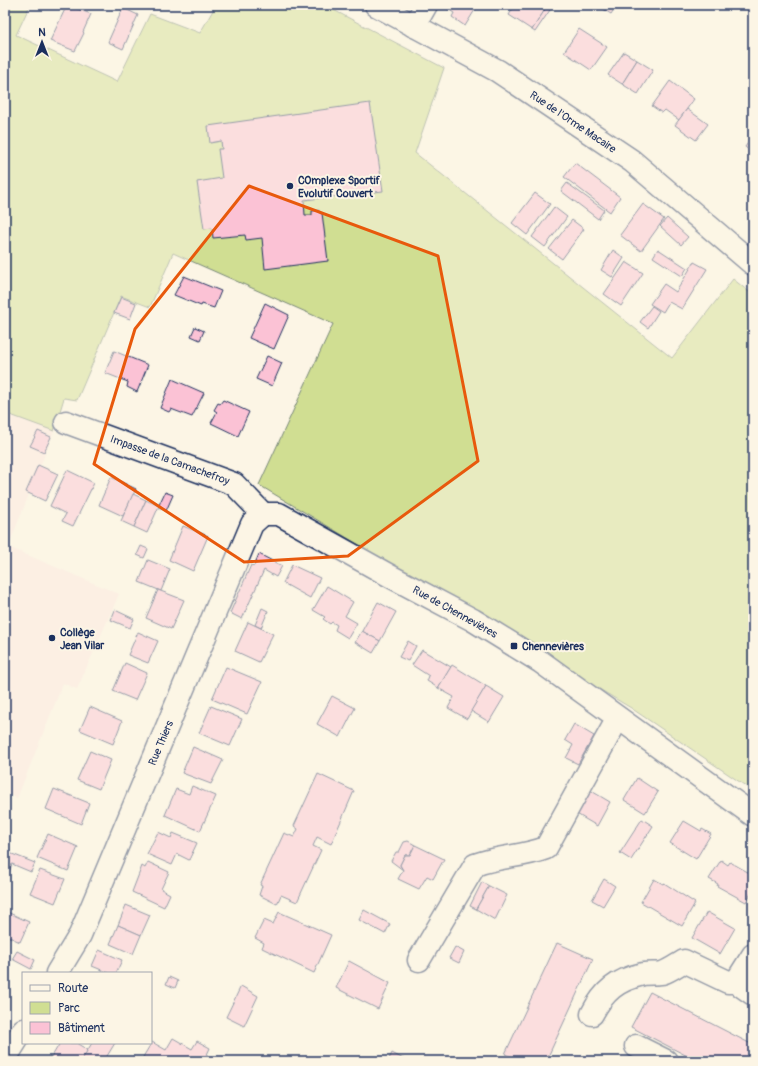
<svg xmlns="http://www.w3.org/2000/svg" width="758" height="1066" font-family="Pangolin,sans-serif">
  <style>
    .built { fill: #fce6e0 }
    .green { fill: #d0de92; stroke: #768678 }
    .building { fill: #fbc2d5; stroke: #1b2f5e }
    .lines { fill: none; stroke-linecap: round; stroke-linejoin: round }
    .minor-casing { stroke: #1b2f5e; stroke-width: 25 }
    .minor { stroke: #fcf5e5; stroke-width: 22 }
    .marked { fill: none; stroke: #e8590c; stroke-width: 3; stroke-linejoin: round }
    .poi-dot { fill: #1b2f5e; stroke: #fcf5e5; stroke-width: 1.5 }
    .labels { text-anchor: middle; dominant-baseline: central; stroke-width: 4; stroke-linejoin: round; paint-order: stroke }
    .street-label { font-size: 11px; fill: #1b2f5e; stroke: #fcf5e5 }
    .poi-label { font-size: 11px; font-weight: bold; fill: #1b2f5e; stroke: #fcf5e5; text-anchor: start }
  </style>
  <rect width="100%" height="100%" fill="#fcf5e5"/>
  <filter id="ink" filterUnits="userSpaceOnUse"><feTurbulence type="fractalNoise" baseFrequency=".025" numOctaves="2"/><feDisplacementMap in="SourceGraphic" scale="8" xChannelSelector="R" yChannelSelector="G"/><feConvolveMatrix kernelMatrix="1 2 1 2 8 2 1 2 1" color-interpolation-filters="sRGB"/></filter>
  <g filter="url(#ink)">
    <path class="built" d="M 5,413 L 54,431 L 8,547 L 119,594 L 77,689 L 63,683 L 17,798 L 5,792 Z"/>
    <path class="green" d="M 5,5 L 30,5 L 16,35 L 117,82 L 150,14 L 200,33 L 216,5 L 324,5 L 444,68 L 415,153 L 672,358 L 733,279 L 753,295 L 753,791 L 631,708 L 259,485 L 333,324 L 173,253 L 150,307 L 121,296 L 77,400 L 64,398 L 54,431 L 5,413 Z"/>
    <g class="building">
      <path d="M 67,5 L 91,14 L 83,32 L 84,33 L 75,51 L 50,41 Z"/>
      <path d="M 441,5 L 478,5 L 465,26 L 452,17 L 454,13 Z"/>
      <path d="M 515,5 L 541,5 L 546,8 L 532,30 L 509,15 Z"/>
      <path d="M 597,5 L 617,5 L 611,14 Z"/>
      <path d="M 123,8 L 138,15 L 123,49 L 108,42 Z"/>
      <path d="M 546,8 L 550,10 L 535,32 L 532,30 Z"/>
      <path d="M 579,29 L 607,47 L 591,70 L 564,52 Z"/>
      <path d="M 624,52 L 637,60 L 622,84 L 608,75 Z"/>
      <path d="M 637,60 L 653,70 L 638,94 L 622,84 Z"/>
      <path d="M 670,81 L 694,99 L 679,120 L 665,110 L 662,113 L 652,106 Z"/>
      <path d="M 370,103 L 383,191 L 304,200 L 305,215 L 312,215 L 312,211 L 319,210 L 320,213 L 322,213 L 328,261 L 265,269 L 262,238 L 246,240 L 245,235 L 213,238 L 212,228 L 204,229 L 197,182 L 222,178 L 218,149 L 222,149 L 221,141 L 210,143 L 208,126 Z"/>
      <path d="M 687,109 L 708,124 L 696,140 L 675,125 Z"/>
      <path d="M 753,136 L 753,153 L 745,147 Z"/>
      <path d="M 575,163 L 620,197 L 610,212 L 564,177 Z"/>
      <path d="M 567,183 L 604,210 L 598,219 L 561,191 Z"/>
      <path d="M 535,193 L 550,204 L 527,235 L 512,223 Z"/>
      <path d="M 643,204 L 664,219 L 641,251 L 620,235 Z"/>
      <path d="M 554,207 L 567,217 L 545,247 L 532,237 Z"/>
      <path d="M 667,218 L 688,237 L 681,245 L 660,226 Z"/>
      <path d="M 572,220 L 584,229 L 562,259 L 549,249 Z"/>
      <path d="M 658,249 L 687,268 L 682,276 L 653,257 Z"/>
      <path d="M 613,250 L 624,258 L 612,277 L 601,270 Z"/>
      <path d="M 626,262 L 643,273 L 621,306 L 604,294 Z"/>
      <path d="M 694,262 L 707,269 L 682,309 L 669,302 L 663,312 L 650,304 L 664,284 L 676,292 Z"/>
      <path d="M 184,276 L 221,291 L 214,308 L 202,304 L 201,306 L 174,295 Z"/>
      <path d="M 121,297 L 136,303 L 130,319 L 114,313 Z"/>
      <path d="M 265,303 L 289,315 L 274,349 L 249,338 Z"/>
      <path d="M 652,306 L 659,311 L 648,328 L 640,322 Z"/>
      <path d="M 195,327 L 204,331 L 200,340 L 191,336 Z"/>
      <path d="M 114,351 L 148,365 L 137,392 L 127,387 L 128,382 L 105,373 Z"/>
      <path d="M 267,356 L 282,363 L 272,386 L 256,379 Z"/>
      <path d="M 172,379 L 204,393 L 192,417 L 171,409 L 169,412 L 160,408 Z"/>
      <path d="M 223,400 L 249,412 L 238,436 L 211,423 L 217,412 L 214,410 L 218,403 L 220,404 Z"/>
      <path d="M 38,431 L 51,437 L 44,452 L 30,446 Z"/>
      <path d="M 38,465 L 58,474 L 45,501 L 26,492 Z"/>
      <path d="M 67,470 L 94,483 L 73,526 L 62,521 L 66,514 L 50,506 Z"/>
      <path d="M 111,477 L 136,489 L 123,516 L 99,505 Z"/>
      <path d="M 165,492 L 173,495 L 166,511 L 158,507 Z"/>
      <path d="M 133,494 L 146,500 L 134,527 L 121,521 Z"/>
      <path d="M 146,500 L 159,506 L 147,533 L 134,527 Z"/>
      <path d="M 183,526 L 208,536 L 193,571 L 169,560 Z"/>
      <path d="M 141,546 L 148,549 L 144,558 L 137,555 Z"/>
      <path d="M 259,554 L 282,566 L 276,577 L 264,570 L 242,619 L 230,613 L 251,565 L 254,566 Z"/>
      <path d="M 148,560 L 170,569 L 161,591 L 139,582 Z"/>
      <path d="M 292,565 L 320,578 L 310,598 L 283,583 Z"/>
      <path d="M 327,586 L 353,602 L 345,616 L 357,623 L 348,638 L 335,630 L 337,625 L 332,622 L 330,624 L 323,619 L 325,617 L 313,610 Z"/>
      <path d="M 158,590 L 184,600 L 171,629 L 146,618 Z"/>
      <path d="M 378,602 L 396,612 L 380,641 L 362,631 Z"/>
      <path d="M 262,608 L 268,611 L 261,628 L 255,625 Z"/>
      <path d="M 115,610 L 134,619 L 130,628 L 111,620 Z"/>
      <path d="M 248,622 L 273,634 L 259,662 L 235,651 Z"/>
      <path d="M 362,631 L 380,641 L 373,653 L 355,642 Z"/>
      <path d="M 138,632 L 158,641 L 148,663 L 128,655 Z"/>
      <path d="M 408,641 L 416,646 L 408,661 L 399,657 Z"/>
      <path d="M 422,650 L 451,667 L 438,688 L 427,681 L 429,676 L 412,665 Z"/>
      <path d="M 125,663 L 147,673 L 135,700 L 113,691 Z"/>
      <path d="M 452,665 L 486,686 L 467,719 L 448,708 L 454,697 L 438,688 Z"/>
      <path d="M 226,667 L 262,682 L 247,714 L 212,699 Z"/>
      <path d="M 486,686 L 504,697 L 489,722 L 471,711 Z"/>
      <path d="M 332,696 L 355,708 L 340,737 L 317,724 Z"/>
      <path d="M 211,706 L 242,719 L 230,746 L 199,733 Z"/>
      <path d="M 90,707 L 122,721 L 113,744 L 80,730 Z"/>
      <path d="M 574,724 L 594,736 L 578,764 L 566,758 L 573,745 L 565,740 Z"/>
      <path d="M 193,747 L 223,760 L 211,784 L 182,773 Z"/>
      <path d="M 90,751 L 111,760 L 99,789 L 77,780 Z"/>
      <path d="M 318,774 L 354,791 L 331,844 L 317,837 L 313,846 L 321,850 L 297,902 L 281,895 L 277,904 L 259,895 L 262,886 L 260,885 L 284,833 L 294,837 L 298,829 L 294,826 Z"/>
      <path d="M 637,778 L 658,792 L 645,813 L 624,800 Z"/>
      <path d="M 192,786 L 216,796 L 200,831 L 165,815 L 176,789 L 189,794 Z"/>
      <path d="M 54,789 L 89,803 L 81,824 L 46,809 Z"/>
      <path d="M 588,789 L 610,802 L 597,826 L 575,813 Z"/>
      <path d="M 642,819 L 653,826 L 631,860 L 620,853 Z"/>
      <path d="M 684,821 L 701,831 L 702,829 L 711,834 L 696,859 L 670,843 Z"/>
      <path d="M 158,832 L 171,838 L 173,833 L 197,843 L 189,860 L 177,854 L 172,865 L 147,854 Z"/>
      <path d="M 48,834 L 78,847 L 68,871 L 37,858 Z"/>
      <path d="M 408,841 L 415,845 L 410,855 L 405,855 L 400,865 L 403,870 L 391,861 L 396,852 L 399,852 L 404,842 Z"/>
      <path d="M 415,845 L 444,859 L 433,879 L 427,876 L 419,889 L 398,879 L 403,870 L 400,865 L 405,855 L 410,855 Z"/>
      <path d="M 7,852 L 35,863 L 31,872 L 12,864 L 9,872 L 5,871 Z"/>
      <path d="M 721,860 L 728,865 L 730,862 L 753,875 L 753,890 L 746,902 L 717,886 L 718,884 L 709,879 Z"/>
      <path d="M 148,862 L 169,872 L 161,889 L 170,894 L 164,907 L 132,892 L 142,866 L 145,868 Z"/>
      <path d="M 40,870 L 65,879 L 55,903 L 30,893 Z"/>
      <path d="M 604,879 L 615,886 L 603,906 L 592,900 Z"/>
      <path d="M 654,879 L 663,884 L 664,883 L 695,903 L 682,926 L 641,902 Z"/>
      <path d="M 482,882 L 489,886 L 476,909 L 470,906 Z"/>
      <path d="M 489,886 L 507,895 L 495,920 L 476,909 Z"/>
      <path d="M 126,905 L 150,915 L 141,935 L 118,925 Z"/>
      <path d="M 364,910 L 390,924 L 385,934 L 359,920 Z"/>
      <path d="M 5,911 L 29,922 L 20,942 L 5,935 Z"/>
      <path d="M 279,912 L 331,935 L 314,973 L 262,948 L 264,943 L 255,938 L 264,920 L 273,924 Z"/>
      <path d="M 707,912 L 735,928 L 720,954 L 692,938 Z"/>
      <path d="M 118,925 L 141,935 L 133,954 L 110,944 Z"/>
      <path d="M 557,943 L 593,959 L 546,1061 L 519,1061 L 505,1054 Z"/>
      <path d="M 455,947 L 464,952 L 459,963 L 449,958 Z"/>
      <path d="M 99,950 L 122,960 L 116,973 L 109,973 L 92,966 Z"/>
      <path d="M 17,951 L 35,960 L 31,969 L 12,959 Z"/>
      <path d="M 349,961 L 390,983 L 378,1009 L 336,988 Z"/>
      <path d="M 169,977 L 178,981 L 175,988 L 166,984 Z"/>
      <path d="M 241,986 L 258,996 L 244,1026 L 226,1017 Z"/>
      <path d="M 650,992 L 753,1045 L 753,1061 L 697,1061 L 631,1027 Z"/>
      <path d="M 173,1038 L 192,1049 L 197,1041 L 210,1048 L 204,1061 L 150,1061 L 143,1057 L 152,1042 L 166,1050 Z"/>
      <path d="M 60,1043 L 76,1043 L 88,1050 L 81,1061 L 56,1061 L 51,1058 Z"/>
      <path d="M 92,1043 L 115,1043 L 104,1061 L 81,1061 Z"/>
      <path d="M 392,1053 L 407,1061 L 388,1061 Z"/>
    </g>
    <g class="lines">
      <defs>
        <g id="minor">
          <path d="M 376,5 L 498,71 L 632,161 L 753,264"/>
          <path d="M 414,26 L 426,5"/>
          <path d="M 66,422 L 234,484 L 263,514"/>
          <path d="M 263,514 L 279,514 L 390,576 L 473,620 L 541,662 L 753,815"/>
          <path d="M 419,960 L 475,865 C 498,856 523,857 546,848 L 618,718"/>
          <path d="M 57,973 L 80,935 L 252,524 L 263,514"/>
          <path d="M 736,982 L 753,994"/>
          <path d="M 592,1014 C 604,991 617,980 643,974 C 649,973 656,974 662,973 C 669,971 677,965 684,961 L 728,982 L 736,982 L 753,955"/>
          <path d="M 636,1046 L 666,1061"/>
          <path d="M 5,1059 L 23,1030"/>
        </g>
      </defs>
      <use href="#minor" class="minor-casing"/>
      <use href="#minor" class="minor"/>
    </g>
  </g>
  <path d="M0 0H758V1066H0ZM 249,186 L 438,256 L 478,461 L 348,556 L 244,562 L 94,464 L 135,329 Z" fill="#fcf5e5" fill-opacity=".55" fill-rule="evenodd"/>
  <path class="marked" d="M 249,186 L 438,256 L 478,461 L 348,556 L 244,562 L 94,464 L 135,329 Z"/>
  <g class="poi-dot">
    <circle cx="290" cy="186" r="4"/>
    <circle cx="52" cy="638" r="4"/>
    <rect x="510" y="642" width="8" height="8" rx="2"/>
  </g>
  <g class="labels">
    <g class="street-label">
      <text transform="translate(573 122) rotate(34)">Rue de l'Orme Macaire</text>
      <text transform="translate(170 460) rotate(20)">Impasse de la Camachefroy</text>
      <text transform="translate(455 612) rotate(29)">Rue de Chennevières</text>
      <text transform="translate(161 743) rotate(-67)">Rue Thiers</text>
    </g>
    <g class="poi-label">
      <text x="298" y="180">COmplexe Sportif<tspan x="298" dy="13">Evolutif Couvert</tspan></text>
      <text x="60" y="632">Collège<tspan x="60" dy="13">Jean Vilar</tspan></text>
      <text x="522" y="646">Chennevières</text>
    </g>
  </g>
  <rect width="758" height="1066" fill="none" stroke="#fcf5e5" stroke-width="20"/>
  <rect x="10" y="10" width="738" height="1046" fill="none" stroke="#1b2f5e" stroke-width="1.5" filter="url(#ink)"/>
  <rect x="22" y="972" width="130" height="72" fill="#fcf5e5" stroke="#a2a6af"/>
  <rect x="30" y="985" width="20" height="6" fill="#fcf5e5" stroke="#a2a6af"/>
  <text x="58" y="992" font-size="12" fill="#1b2f5e">Route</text>
  <rect x="30" y="1002" width="20" height="12" fill="#d0de92" stroke="#a2a6af"/>
  <text x="58" y="1012" font-size="12" fill="#1b2f5e">Parc</text>
  <rect x="30" y="1022" width="20" height="12" fill="#fbc2d5" stroke="#a2a6af"/>
  <text x="58" y="1032" font-size="12" fill="#1b2f5e">Bâtiment</text>
  <g transform="translate(42 42)" stroke="#fcf5e5" stroke-width="3" paint-order="stroke">
  <path d="M0-3L7 15L0 10L-7 15Z" fill="#1b2f5e"/>
  <text y="-6" font-size="11" font-weight="bold" text-anchor="middle" fill="#1b2f5e">N</text>
  </g>
</svg>
